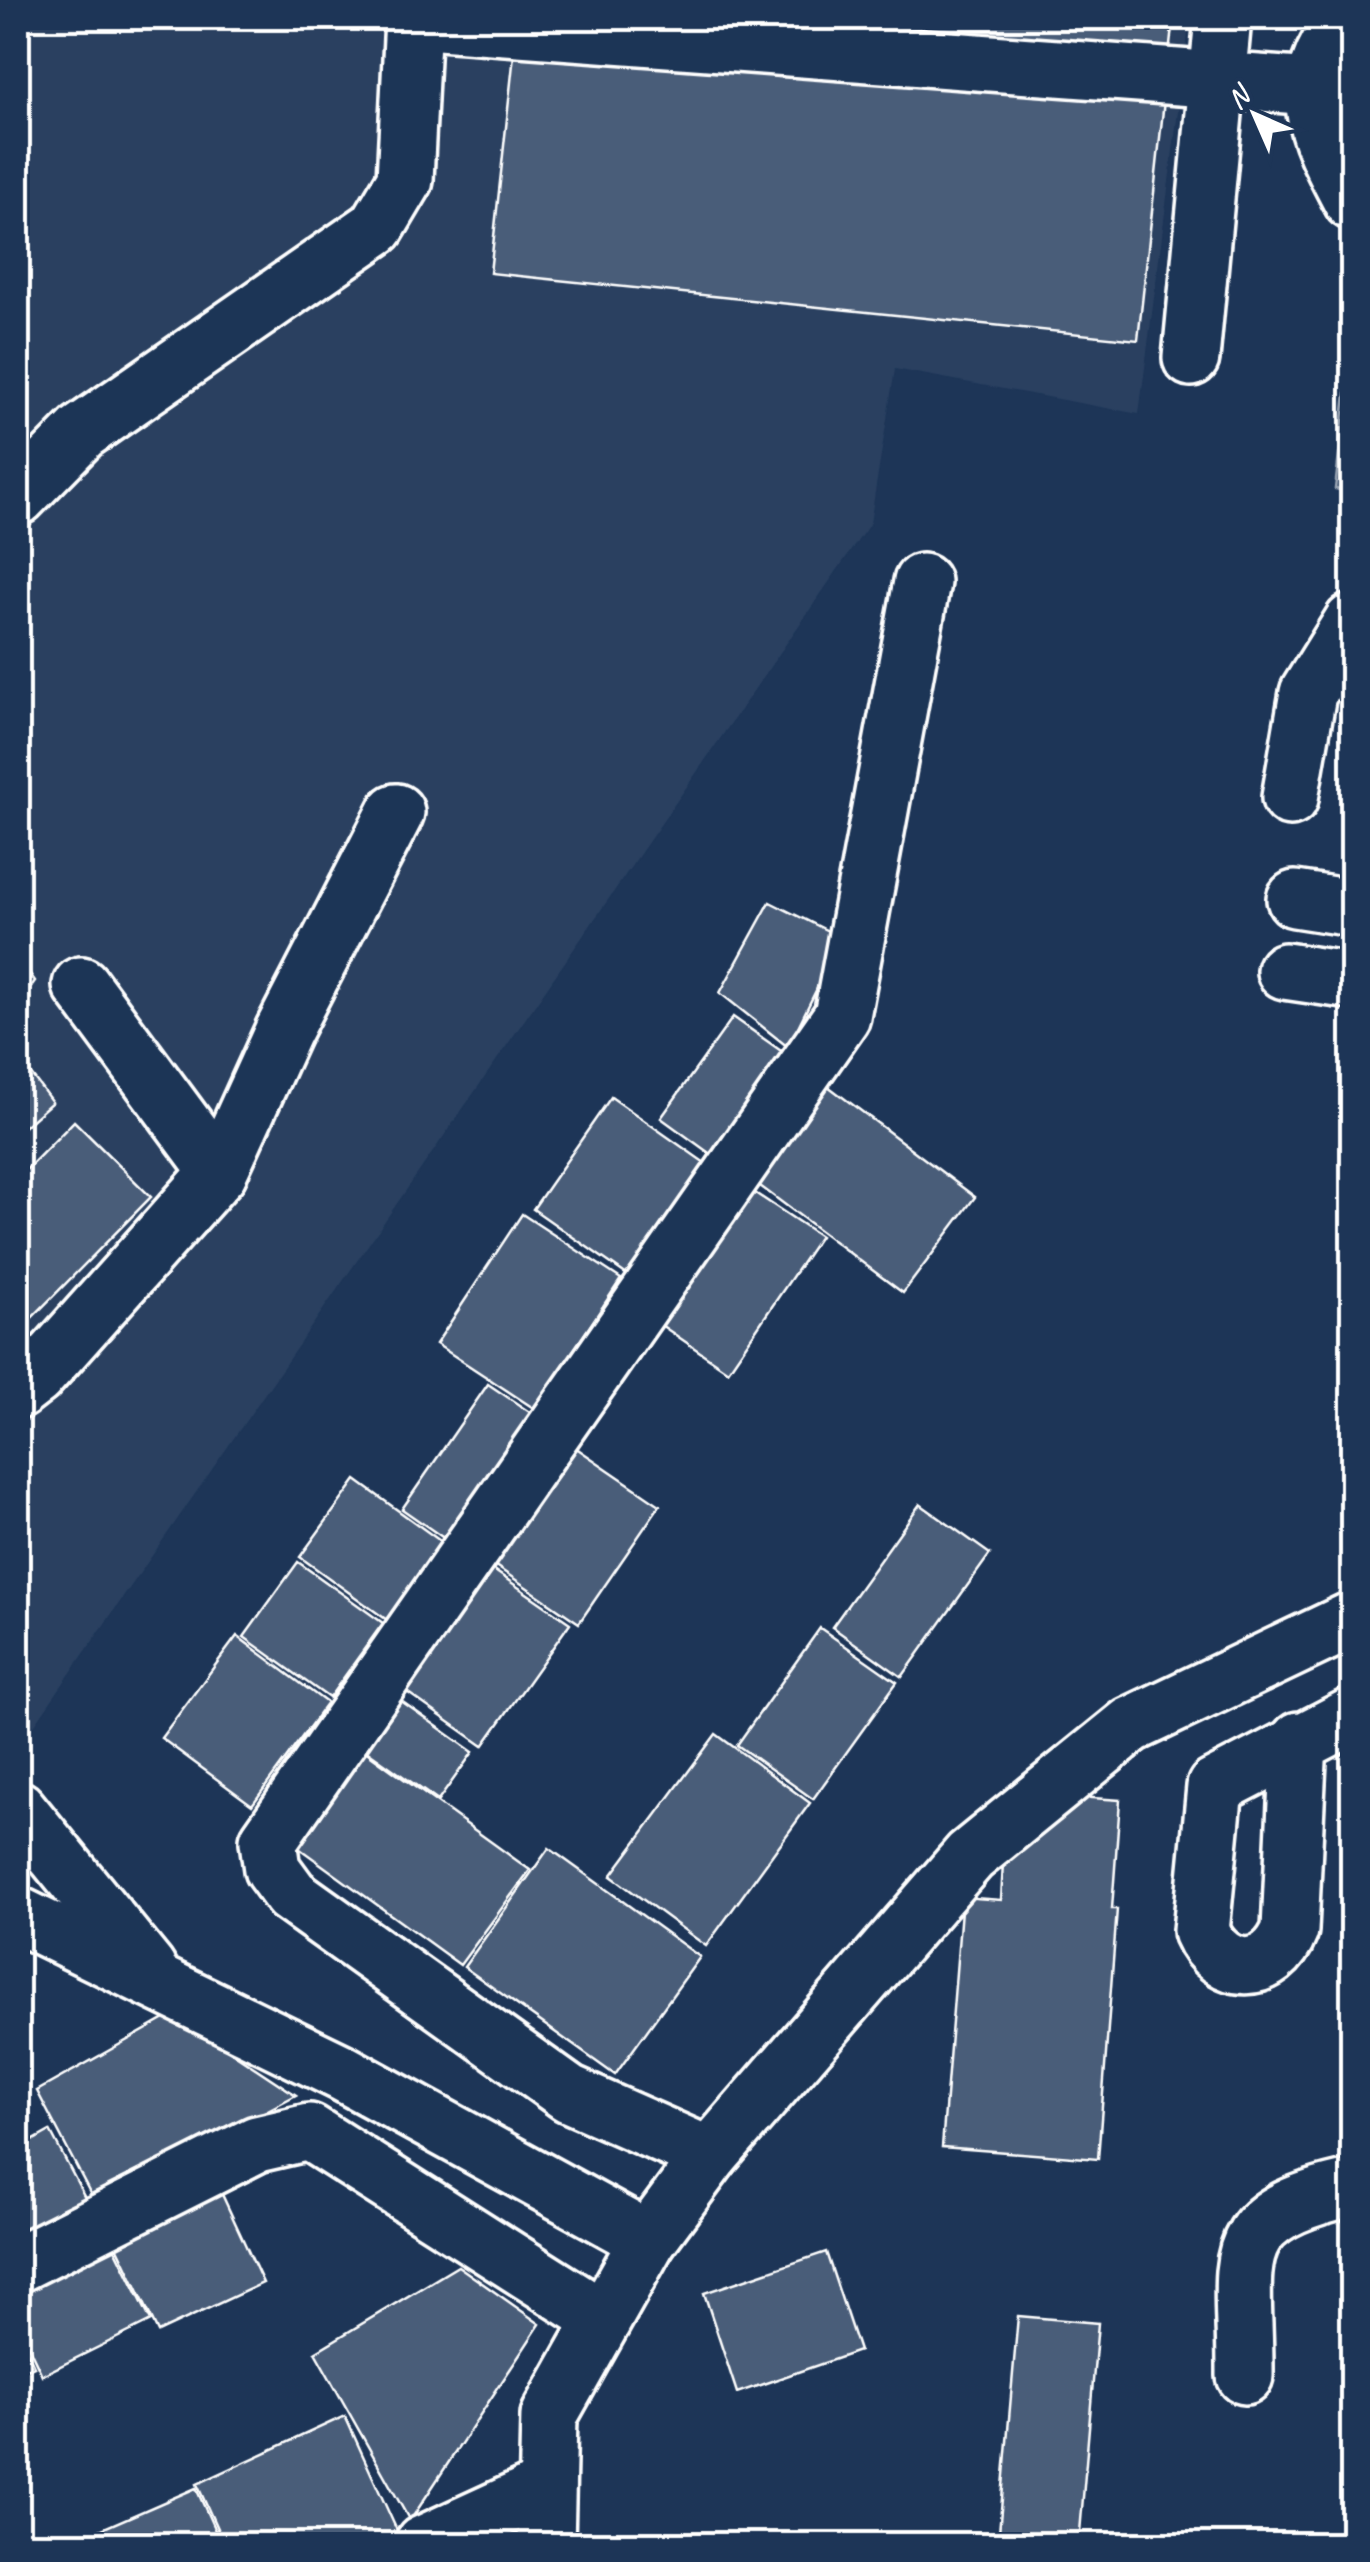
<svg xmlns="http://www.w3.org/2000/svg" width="1370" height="2562" font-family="Caveat,sans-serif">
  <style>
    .built { fill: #2a4161 }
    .green { fill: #364b69; stroke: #9aa5b4; stroke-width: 2.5 }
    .building { fill: #4a5d79; stroke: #fff; stroke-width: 2.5 }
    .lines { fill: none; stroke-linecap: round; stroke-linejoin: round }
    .minor-casing { stroke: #fff; stroke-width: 62 }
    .minor { stroke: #1d3557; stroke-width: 55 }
  </style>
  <rect width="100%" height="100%" fill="#1d3557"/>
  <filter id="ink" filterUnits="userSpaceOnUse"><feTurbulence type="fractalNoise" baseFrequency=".01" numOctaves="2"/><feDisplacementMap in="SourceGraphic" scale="20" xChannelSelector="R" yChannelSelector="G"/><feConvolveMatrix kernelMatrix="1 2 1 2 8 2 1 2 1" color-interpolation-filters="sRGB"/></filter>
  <g filter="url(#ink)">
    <path class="built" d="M 18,18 L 1190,18 L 1139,414 L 895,369 L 870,523 L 19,1747 Z"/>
    <path class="green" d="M 1352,342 L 1352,492 L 1335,489 Z"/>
    <g class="building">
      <path d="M 518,18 L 1173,18 L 1138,340 L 490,273 Z"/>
      <path d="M 770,902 L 842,938 L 788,1047 L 720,993 Z"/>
      <path d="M 18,957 L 35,981 L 18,1005 Z"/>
      <path d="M 733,1017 L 784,1053 L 712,1155 L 661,1118 Z"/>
      <path d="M 18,1057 L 52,1102 L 18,1132 Z"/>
      <path d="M 824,1083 L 975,1197 L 903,1293 L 752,1180 Z"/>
      <path d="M 611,1097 L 705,1163 L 627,1275 L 533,1209 Z"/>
      <path d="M 74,1121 L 151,1197 L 18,1332 L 18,1178 Z"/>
      <path d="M 746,1187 L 820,1236 L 728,1371 L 655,1321 Z"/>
      <path d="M 522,1214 L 621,1279 L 535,1409 L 436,1344 Z"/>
      <path d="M 488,1384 L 531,1413 L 445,1539 L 402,1509 Z"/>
      <path d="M 572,1445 L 660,1505 L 579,1623 L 491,1563 Z"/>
      <path d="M 356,1480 L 443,1543 L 387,1620 L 300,1557 Z"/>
      <path d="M 920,1504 L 990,1554 L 902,1677 L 832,1627 Z"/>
      <path d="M 298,1562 L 383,1623 L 329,1698 L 244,1637 Z"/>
      <path d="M 489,1567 L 570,1623 L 483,1746 L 404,1690 Z"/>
      <path d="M 820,1628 L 897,1682 L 813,1799 L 737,1745 Z"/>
      <path d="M 237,1636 L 327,1703 L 252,1805 L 161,1738 Z"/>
      <path d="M 397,1698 L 473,1752 L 438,1801 L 362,1747 Z"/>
      <path d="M 716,1734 L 810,1803 L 706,1946 L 611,1876 Z"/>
      <path d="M 361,1748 L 530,1870 L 460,1965 L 296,1846 Z"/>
      <path d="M 1078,1797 L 1120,1800 L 1112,1909 L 1117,1909 L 1098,2159 L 942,2147 L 962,1897 L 1001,1900 L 1003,1863 Z"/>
      <path d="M 549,1848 L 700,1957 L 615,2075 L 464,1967 Z"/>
      <path d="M 174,2014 L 296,2095 L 95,2202 L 37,2091 Z"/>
      <path d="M 50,2131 L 89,2205 L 18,2243 L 18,2149 Z"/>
      <path d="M 214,2177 L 263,2283 L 158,2332 L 109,2229 Z"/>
      <path d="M 106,2230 L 151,2321 L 42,2375 L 18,2324 L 18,2274 Z"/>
      <path d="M 826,2252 L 859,2351 L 737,2393 L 704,2293 Z"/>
      <path d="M 458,2266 L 540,2324 L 410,2521 L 315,2352 Z"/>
      <path d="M 1018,2316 L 1098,2323 L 1079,2544 L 998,2544 Z"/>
      <path d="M 18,2332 L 34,2366 L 18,2373 Z"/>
      <path d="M 345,2416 L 399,2535 L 378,2544 L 224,2544 L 197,2484 Z"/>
      <path d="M 196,2488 L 221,2544 L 84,2544 L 81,2538 Z"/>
      <path d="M 599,2533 L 720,2544 L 598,2544 Z"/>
    </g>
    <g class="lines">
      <defs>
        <g id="minor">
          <path d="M 1347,18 C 1291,89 1315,132 1352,202"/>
          <path d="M 412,20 L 1313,87"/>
          <path d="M 1191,358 L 1223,18"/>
          <path d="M 18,497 L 82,432 L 377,227 L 405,180 L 413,18"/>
          <path d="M 1290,798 L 1308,693 L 1352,622"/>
          <path d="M 1295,899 L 1352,908"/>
          <path d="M 1285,971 L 1352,981"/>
          <path d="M 81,985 L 219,1172"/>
          <path d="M 18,1391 L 36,1377 L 219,1172 L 283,1031 L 396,812"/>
          <path d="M 1299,1740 L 1290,1930 C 1272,1977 1221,1978 1201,1931 L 1215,1787 L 1352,1716"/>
          <path d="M 18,1809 L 148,1969"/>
          <path d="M 18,1915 L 341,2072 L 648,2240"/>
          <path d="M 710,2156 L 569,2094 L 291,1895 L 272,1869 L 268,1841 L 842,1016 L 922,582"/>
          <path d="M 18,2264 L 257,2144 L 309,2132 L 603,2319"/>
          <path d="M 1245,2376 C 1246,2258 1218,2217 1352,2188"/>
          <path d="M 423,2544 L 547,2487"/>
          <path d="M 546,2544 L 549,2416 L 648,2240 L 710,2156 L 970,1856 L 1131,1725 L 1352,1620"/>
        </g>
      </defs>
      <use href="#minor" class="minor-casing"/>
      <use href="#minor" class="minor"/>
    </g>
  </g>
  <rect width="1370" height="2562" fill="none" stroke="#1d3557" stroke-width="60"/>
  <rect x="30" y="30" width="1310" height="2502" fill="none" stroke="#fff" stroke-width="4" filter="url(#ink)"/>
  <g transform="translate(1255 115) rotate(315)" stroke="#1d3557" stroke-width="8" paint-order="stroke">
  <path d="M0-8L18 38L0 25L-18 38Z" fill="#ffffff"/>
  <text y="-15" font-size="28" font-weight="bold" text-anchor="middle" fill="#ffffff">N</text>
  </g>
</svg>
